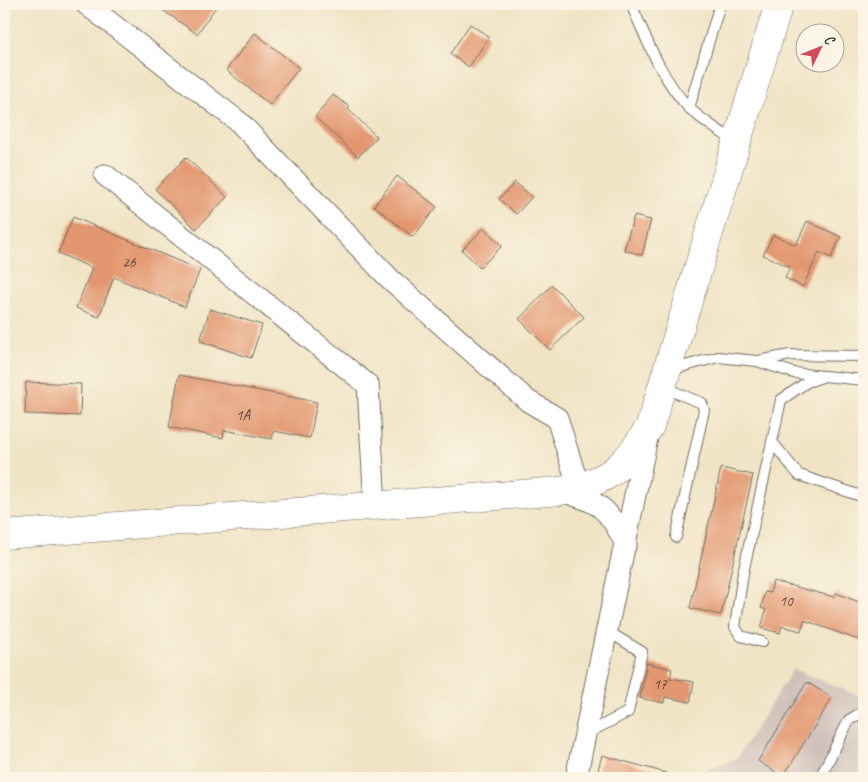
<svg xmlns="http://www.w3.org/2000/svg" width="868" height="782" font-family="Caveat,sans-serif">
  <style>
    .industrial { fill: #cfc0ba }
    .building { fill: #e3976f }
    .lines { fill: none; stroke-linecap: round; stroke-linejoin: round }
    .service-casing { stroke: #706c61; stroke-width: 12 }
    .minor-casing { stroke: #706c61; stroke-width: 23 }
    .secondary-casing { stroke: #706c61; stroke-width: 29 }
    .service { stroke: #fff; stroke-width: 10 }
    .minor { stroke: #fff; stroke-width: 21 }
    .secondary { stroke: #fff; stroke-width: 28 }
    .labels { text-anchor: middle; dominant-baseline: central; stroke-width: 4; stroke-linejoin: round; paint-order: stroke }
    .number-label { font-size: 15px; fill: #59463c }
  </style>
  <rect width="100%" height="100%" fill="#fcf5e5"/>
  <filter id="ink" filterUnits="userSpaceOnUse"><feTurbulence type="fractalNoise" baseFrequency=".02" numOctaves="2"/><feDisplacementMap in="SourceGraphic" scale="10" xChannelSelector="R" yChannelSelector="G"/><feConvolveMatrix kernelMatrix="1 2 1 2 8 2 1 2 1" color-interpolation-filters="sRGB"/></filter>
  <filter id="wash" filterUnits="userSpaceOnUse"><feTurbulence type="fractalNoise" baseFrequency=".0096" numOctaves="4" result="noise"/><feDisplacementMap in="SourceGraphic" scale="20" xChannelSelector="R" yChannelSelector="G"/><feGaussianBlur stdDeviation="1.12" result="paint"/><feColorMatrix in="noise" values="0 0 0 0 0 0 0 0 0 0 0 0 0 0 0 0 0 1.4 0 .05"/><feComposite in="paint" operator="in"/></filter>
  <g filter="url(#wash)">
    <rect width="100%" height="100%" fill="#f0e4c5"/>
    <path class="industrial" d="M 793,669 L 864,698 L 864,778 L 696,778 L 696,775 L 737,758 Z"/>
    <g id="blocks">
      <g class="building">
        <path d="M 154,4 L 218,4 L 197,34 Z"/>
        <path d="M 470,24 L 489,37 L 469,67 L 450,54 Z"/>
        <path d="M 255,33 L 299,68 L 270,105 L 226,70 Z"/>
        <path d="M 333,95 L 350,107 L 348,109 L 377,137 L 358,157 L 315,117 Z"/>
        <path d="M 186,157 L 227,197 L 196,229 L 155,189 Z"/>
        <path d="M 397,176 L 437,207 L 413,237 L 374,206 Z"/>
        <path d="M 515,182 L 532,197 L 516,214 L 499,199 Z"/>
        <path d="M 634,216 L 651,220 L 642,255 L 624,250 Z"/>
        <path d="M 73,217 L 200,270 L 185,307 L 114,277 L 99,317 L 76,308 L 92,268 L 58,253 Z"/>
        <path d="M 807,221 L 841,237 L 831,258 L 819,252 L 803,287 L 785,278 L 790,267 L 763,255 L 773,235 L 796,245 Z"/>
        <path d="M 484,228 L 502,246 L 480,268 L 462,250 Z"/>
        <path d="M 552,285 L 584,317 L 550,350 L 519,319 Z"/>
        <path d="M 210,309 L 262,325 L 251,358 L 200,341 Z"/>
        <path d="M 179,375 L 317,402 L 310,438 L 274,431 L 272,439 L 224,430 L 223,438 L 169,427 Z"/>
        <path d="M 26,382 L 81,384 L 80,416 L 25,414 Z"/>
        <path d="M 721,468 L 753,475 L 721,615 L 690,608 Z"/>
        <path d="M 773,581 L 834,597 L 836,593 L 864,604 L 864,642 L 804,620 L 801,631 L 782,626 L 780,633 L 761,628 L 766,610 L 761,608 L 765,592 L 770,593 Z"/>
        <path d="M 647,663 L 672,669 L 670,678 L 694,682 L 690,702 L 665,697 L 664,703 L 640,698 Z"/>
        <path d="M 807,682 L 832,698 L 783,777 L 758,761 Z"/>
        <path d="M 602,755 L 666,773 L 666,778 L 596,778 Z"/>
      </g>
    </g>
  </g>
  <g filter="url(#ink)">
    <use href="#blocks" fill-opacity="0" stroke="#706c61" stroke-width="1"/>
    <g class="lines">
      <defs>
        <g id="service">
          <path d="M 631,4 C 647,40 661,78 688,107 C 701,120 720,131 734,141"/>
          <path d="M 689,108 L 720,4"/>
          <path d="M 758,361 L 790,355 L 864,356"/>
          <path d="M 670,370 L 718,357 L 757,361 L 794,373 L 864,380"/>
          <path d="M 822,377 L 807,382 L 781,400 L 772,442 L 799,475 L 864,497"/>
          <path d="M 672,391 L 702,403 L 704,410 L 676,537"/>
          <path d="M 762,642 L 741,636 L 735,627 L 743,573 L 772,442"/>
          <path d="M 586,734 L 628,712 L 642,652 L 607,631"/>
          <path d="M 820,778 L 849,720 L 859,714 L 864,715"/>
        </g>
        <g id="minor">
          <path d="M 86,4 L 239,122 L 390,279 L 528,401 L 557,418 L 579,488"/>
          <path d="M 105,175 L 368,385 L 375,506"/>
          <path d="M 560,491 C 602,503 606,506 626,544"/>
          <path d="M 576,778 L 648,433"/>
        </g>
        <path id="secondary" d="M 4,535 L 560,491 C 611,481 623,468 650,426 L 779,4"/>
      </defs>
      <use href="#service" class="service-casing"/>
      <use href="#minor" class="minor-casing"/>
      <use href="#secondary" class="secondary-casing"/>
      <use href="#service" class="service"/>
      <use href="#minor" class="minor"/>
      <use href="#secondary" class="secondary"/>
    </g>
  </g>
  <g class="labels">
    <g class="number-label">
      <text x="129" y="262">26</text>
      <text x="243" y="415">1А</text>
      <text x="786" y="601">10</text>
      <text x="660" y="684">17</text>
    </g>
  </g>
  <rect width="868" height="782" fill="none" stroke="#fcf5e5" stroke-width="20"/>
  <g transform="translate(820 48) rotate(47)"><circle r="24" fill="#fcf5e5" stroke="#a8a49b"/>
  <path d="M0-4L9 19L0 12L-9 19Z" fill="#d1495b"/>
  <text y="-8" font-size="14" font-weight="bold" text-anchor="middle" fill="#2b2b2b">С</text>
  </g>
</svg>
